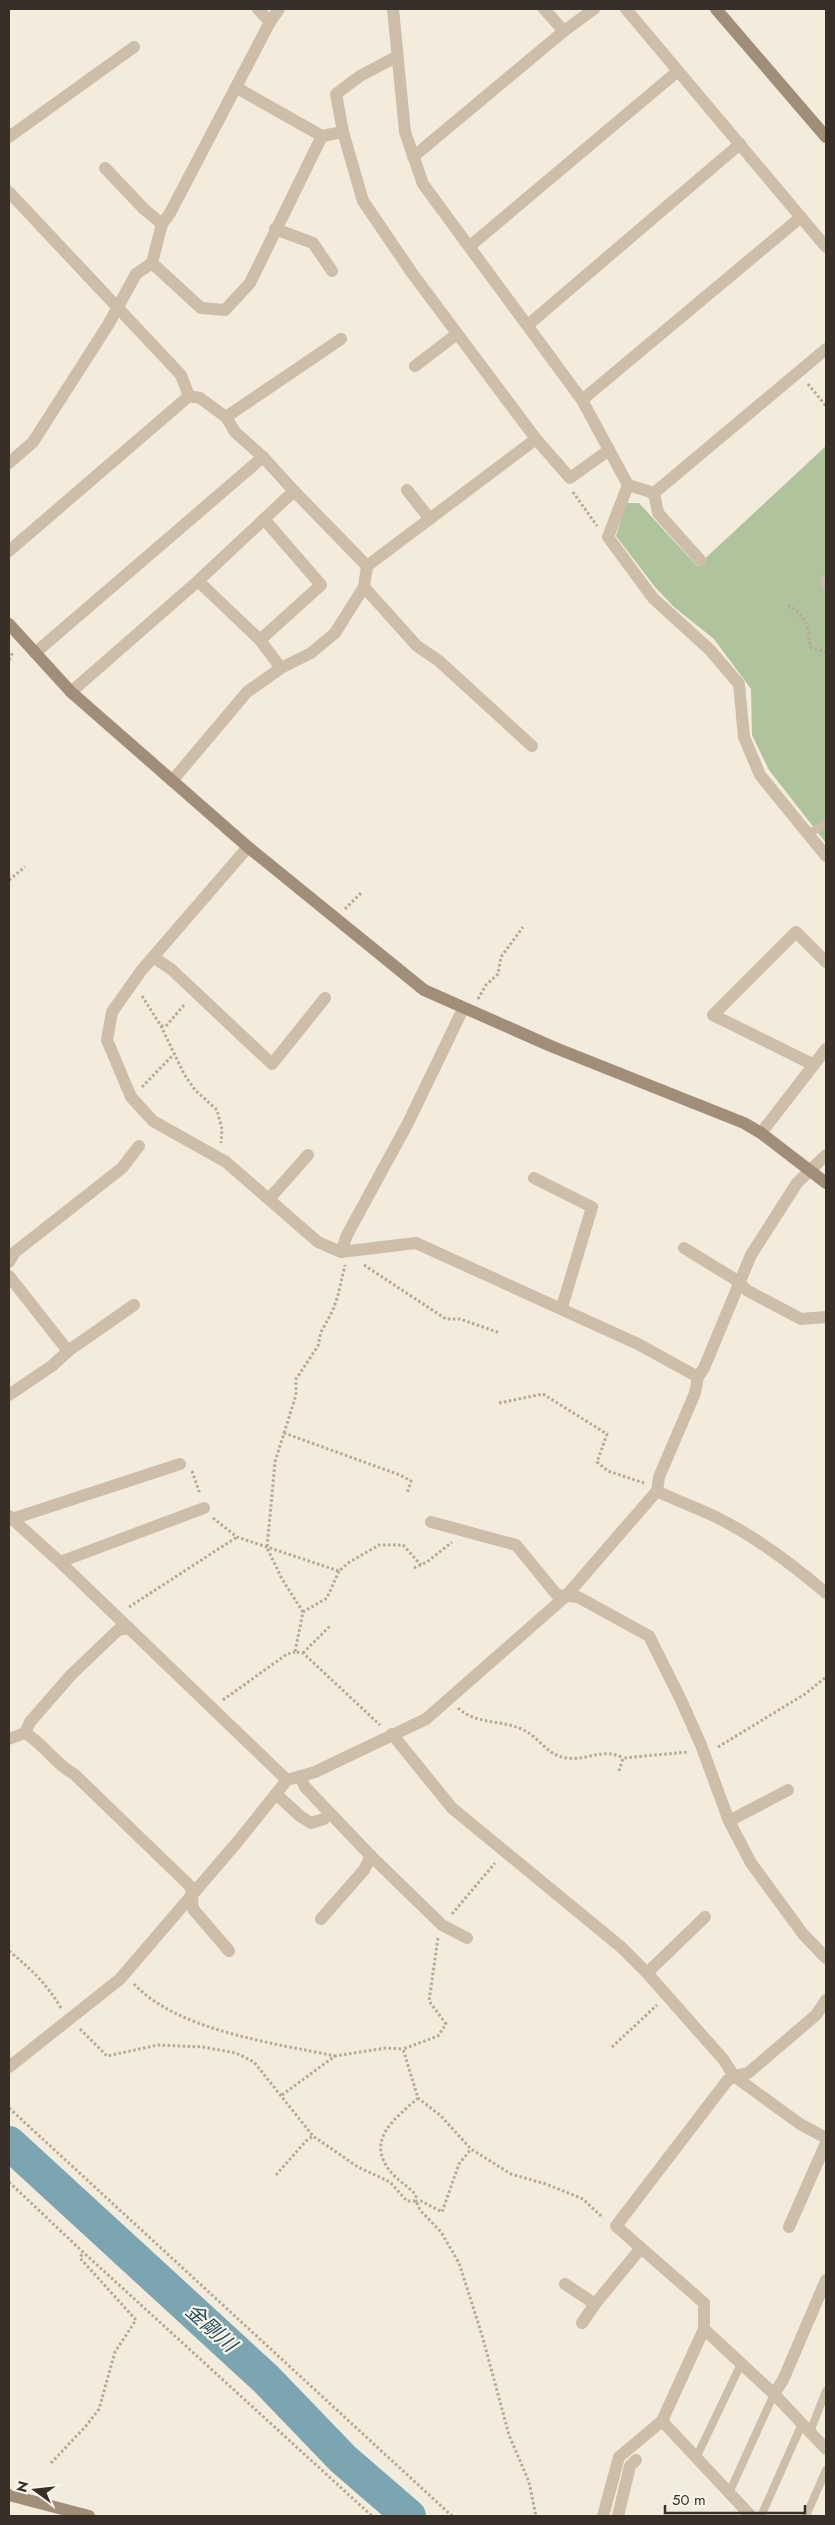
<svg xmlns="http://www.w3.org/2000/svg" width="835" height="2525" font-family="Jost,'Noto Sans JP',sans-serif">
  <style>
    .green { fill: #afc39c }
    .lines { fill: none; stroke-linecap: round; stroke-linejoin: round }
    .river { stroke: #7aa5b1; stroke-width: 34 }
    .path { stroke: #b8a992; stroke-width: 3; stroke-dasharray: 2.5 2.5; stroke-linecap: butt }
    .lane { stroke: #ccbea8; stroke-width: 8 }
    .street { stroke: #ccbea8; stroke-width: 12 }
    .secondary { stroke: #a08e79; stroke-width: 12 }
    .labels { text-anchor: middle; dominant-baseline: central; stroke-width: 4.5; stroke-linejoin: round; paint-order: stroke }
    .water-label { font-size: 20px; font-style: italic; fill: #1c4c5b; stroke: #faf5e9 }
  </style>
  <rect width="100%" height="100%" fill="#f3ecdc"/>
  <path class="green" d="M 826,446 L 826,843 L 769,770 L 752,735 L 751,689 L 714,639 L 674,607 L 655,587 L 616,536 L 626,503 L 639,503 L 697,566 Z"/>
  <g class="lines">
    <path class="river" d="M 9,2143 L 266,2379 L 343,2459 L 409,2516"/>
    <g class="path">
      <path d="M 808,384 L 826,406"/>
      <path d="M 573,492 L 597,526"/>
      <path d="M 788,605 C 807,616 808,626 810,647 L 826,652"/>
      <path d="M 9,660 L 13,652"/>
      <path d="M 9,880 L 25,867"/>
      <path d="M 345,909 L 361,893"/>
      <path d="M 142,996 L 161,1026 L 184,1074 L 195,1090 L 217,1110 L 222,1129 L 221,1143"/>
      <path d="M 478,999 L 486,985 L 498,974 L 501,957 L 523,927"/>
      <path d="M 161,1026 L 166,1026 L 185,1004"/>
      <path d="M 142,1087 L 173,1055"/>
      <path d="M 364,1265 L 446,1319 L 460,1319 L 500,1333"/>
      <path d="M 499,1403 L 543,1394 L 607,1434 L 597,1462 L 608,1471 L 644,1483"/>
      <path d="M 284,1433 L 296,1395 L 296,1379 L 318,1346 L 321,1332 L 333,1310 L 338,1295 L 345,1265"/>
      <path d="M 192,1471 L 200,1494"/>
      <path d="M 213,1518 L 237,1537 L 339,1571 L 348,1563 L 379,1545 L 403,1545 L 421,1565"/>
      <path d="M 414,1568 L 427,1562 L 452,1542"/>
      <path d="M 339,1571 L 327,1598 L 303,1612 L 295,1652 L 303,1653 L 380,1725"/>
      <path d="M 129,1607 L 237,1537"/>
      <path d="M 303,1612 L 282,1579 L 267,1548 L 275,1462 L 284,1433 L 400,1475 L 411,1481 L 407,1493"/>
      <path d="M 303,1653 L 331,1625"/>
      <path d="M 223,1700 L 287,1654 L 295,1652"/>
      <path d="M 458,1708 C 475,1724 499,1720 519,1728 C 539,1735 546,1756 567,1758 C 587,1761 603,1747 623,1758"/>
      <path d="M 718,1747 L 805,1694 L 826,1677"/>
      <path d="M 619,1771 L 623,1758 L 688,1752"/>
      <path d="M 452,1914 L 495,1863"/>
      <path d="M 438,1938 L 429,2001 L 446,2024 L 438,2036 L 403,2049 L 418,2098 L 440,2115 L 471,2149 L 511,2174 L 546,2184 L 583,2199 L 603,2218"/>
      <path d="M 9,1951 C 30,1968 47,1984 61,2008"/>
      <path d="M 134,1984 C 178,2031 274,2043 335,2056"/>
      <path d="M 80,2029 L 107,2056 L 158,2045 L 203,2047 L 236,2053 L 254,2062 L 313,2136 L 358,2167 L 390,2182 L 407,2201 L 416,2201 L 420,2210 L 441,2232 L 459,2263 L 482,2335 L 509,2435 L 529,2482 L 536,2516"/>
      <path d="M 612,2047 L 657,2005"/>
      <path d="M 282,2095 L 335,2056 L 386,2048 L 403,2049"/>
      <path d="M 418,2098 C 396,2118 365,2139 390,2171 C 397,2180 408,2186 416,2195 L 416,2201 L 421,2201 L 442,2212 L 459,2164 L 471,2149"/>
      <path d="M 9,2108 L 452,2516"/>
      <path d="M 276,2175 L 306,2141 L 313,2136"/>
      <path d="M 9,2182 L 83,2252 L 372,2516"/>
      <path d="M 51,2463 L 86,2426 L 99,2409 L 115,2352 L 136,2320 L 80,2258 L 83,2252"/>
    </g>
    <g class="lane">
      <path d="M 824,580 L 826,585"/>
      <path d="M 807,835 L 826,823"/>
      <path d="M 810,2432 L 826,2391"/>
      <path d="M 696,2458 L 741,2364"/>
      <path d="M 729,2493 L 774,2394"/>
      <path d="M 761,2516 L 802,2424"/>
      <path d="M 806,2516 L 826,2470"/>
    </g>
    <g class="street">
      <path d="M 258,9 L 270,22"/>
      <path d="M 393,9 L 405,132 L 423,184 L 582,400 L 628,485 L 654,493 L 826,349"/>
      <path d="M 544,9 L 564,31"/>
      <path d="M 626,9 L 826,247"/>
      <path d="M 396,57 L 360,76 L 336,94 L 343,132 L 363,201 L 412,273 L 536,439"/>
      <path d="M 237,88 L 322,136 L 343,132"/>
      <path d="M 9,137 L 134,47"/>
      <path d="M 413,157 L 564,31 L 594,9"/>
      <path d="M 105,168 L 144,209 L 162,224"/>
      <path d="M 9,192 L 181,375 L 189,396 L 200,398 L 226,417 L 235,432 L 263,457 L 294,491 L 198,581 L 71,692"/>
      <path d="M 275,229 L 313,243 L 332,271"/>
      <path d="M 470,246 L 678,71"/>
      <path d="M 152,263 L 201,308 L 225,310 L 250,283 L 322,136"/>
      <path d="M 529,324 L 740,144"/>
      <path d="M 415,366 L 457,334"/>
      <path d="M 582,400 L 801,217"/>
      <path d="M 226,417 L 341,339"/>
      <path d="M 9,463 L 33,442 L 108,325 L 136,274 L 152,263 L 162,224 L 170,213 L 270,22 L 279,9"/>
      <path d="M 628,485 L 608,537 L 653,598 L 710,650 L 739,684 L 744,737 L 760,775 L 826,856"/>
      <path d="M 407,490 L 430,519"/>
      <path d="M 294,491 L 367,566"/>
      <path d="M 654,493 L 658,513 L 700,560"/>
      <path d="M 9,551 L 189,396"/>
      <path d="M 198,581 L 260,640 L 281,668"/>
      <path d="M 364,587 L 417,646 L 439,661 L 532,746"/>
      <path d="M 260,640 L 321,585 L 264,519"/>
      <path d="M 35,653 L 263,457"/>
      <path d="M 172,781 L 247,692 L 281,668 L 311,653 L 335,633 L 364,587 L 367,566 L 536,439 L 570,478 L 609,450"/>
      <path d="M 248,847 L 141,971 L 112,1012 L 107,1040 L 131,1097 L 153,1121 L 226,1162 L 318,1242 L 341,1252 L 416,1243 L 638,1344 L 698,1377"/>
      <path d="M 153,957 L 171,969 L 272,1064 L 325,998"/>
      <path d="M 814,1065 L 713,1015 L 796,932 L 826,962"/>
      <path d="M 761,1133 L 826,1049"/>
      <path d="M 534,1178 L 592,1207 L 562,1307"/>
      <path d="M 269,1199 L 308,1155"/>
      <path d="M 684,1248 L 733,1278 L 748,1291 L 801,1319 L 826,1317"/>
      <path d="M 341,1252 L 347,1235 L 408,1123 L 463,1009"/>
      <path d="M 9,1262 L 15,1252 L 122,1168 L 139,1146"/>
      <path d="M 9,1276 L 68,1351 L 134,1305"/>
      <path d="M 9,1395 L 53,1365 L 68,1351"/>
      <path d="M 657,1491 C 677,1501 698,1508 718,1518 C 758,1538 792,1564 826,1593"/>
      <path d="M 9,1516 L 60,1562 L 287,1780"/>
      <path d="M 12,1519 L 180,1464"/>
      <path d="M 431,1522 L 516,1545 L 557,1595 L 578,1597 L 649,1636 L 681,1700 L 701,1745 L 729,1821 L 751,1863 L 803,1934 L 826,1958"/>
      <path d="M 60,1562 L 204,1508"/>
      <path d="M 25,1733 L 30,1722 L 71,1675 L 118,1630 L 129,1628"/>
      <path d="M 392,1734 L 452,1808 L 621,1947 L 647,1973 L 723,2059 L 734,2076 L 800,2124 L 826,2138"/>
      <path d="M 9,1739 L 25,1733 C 44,1744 55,1764 74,1774 L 191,1887 L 193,1909 L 229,1951"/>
      <path d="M 300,1776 L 305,1787 L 371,1856"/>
      <path d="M 276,1794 L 300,1816 L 311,1823 L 324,1819 L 329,1813"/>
      <path d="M 729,1821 L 788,1790"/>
      <path d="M 321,1919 L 364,1870 L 371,1856 L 442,1925 L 467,1938"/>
      <path d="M 647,1973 L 705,1917"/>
      <path d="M 9,2067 L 120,1979 L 239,1840 L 287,1780 L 315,1772 L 426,1719 L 566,1596 L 657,1491 L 659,1477 L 695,1393 L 698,1377 L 704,1368 L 751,1255 L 797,1183 L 826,1155"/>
      <path d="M 789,2227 L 826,2143"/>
      <path d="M 641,2248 L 616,2226 L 727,2081 L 734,2076 L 748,2073 L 816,2015 L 826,2000"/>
      <path d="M 826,2280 L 783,2380 L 774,2394 L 826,2449"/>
      <path d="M 565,2284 L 595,2304 L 641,2248 L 704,2303 L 704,2329"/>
      <path d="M 582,2323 L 595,2304"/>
      <path d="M 603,2516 L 619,2457 L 662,2421"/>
      <path d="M 618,2516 L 630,2466 L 636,2460"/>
      <path d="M 751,2516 L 662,2421 L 704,2329 L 774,2394"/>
    </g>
    <g class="secondary">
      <path d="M 716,9 L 826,137"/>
      <path d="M 9,624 L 71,692 L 248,847 L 424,990 L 553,1047 L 744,1123 L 761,1133 L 826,1183"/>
      <path d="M 9,2495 L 89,2516"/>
    </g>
  </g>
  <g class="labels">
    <g class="water-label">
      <text transform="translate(211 2328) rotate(42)">金剛川</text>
    </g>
  </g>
  <rect width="835" height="2525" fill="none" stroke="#383028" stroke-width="20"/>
  <g transform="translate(35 2490) rotate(285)" stroke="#faf5e9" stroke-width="4" paint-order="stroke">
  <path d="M0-4L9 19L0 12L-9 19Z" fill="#383028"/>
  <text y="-8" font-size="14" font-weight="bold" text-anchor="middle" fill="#383028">N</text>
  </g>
  <path d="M665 2505v8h140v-8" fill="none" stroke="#383028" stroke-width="2.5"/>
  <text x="672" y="2505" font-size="15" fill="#383028" stroke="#faf5e9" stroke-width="4" paint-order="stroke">50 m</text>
</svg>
